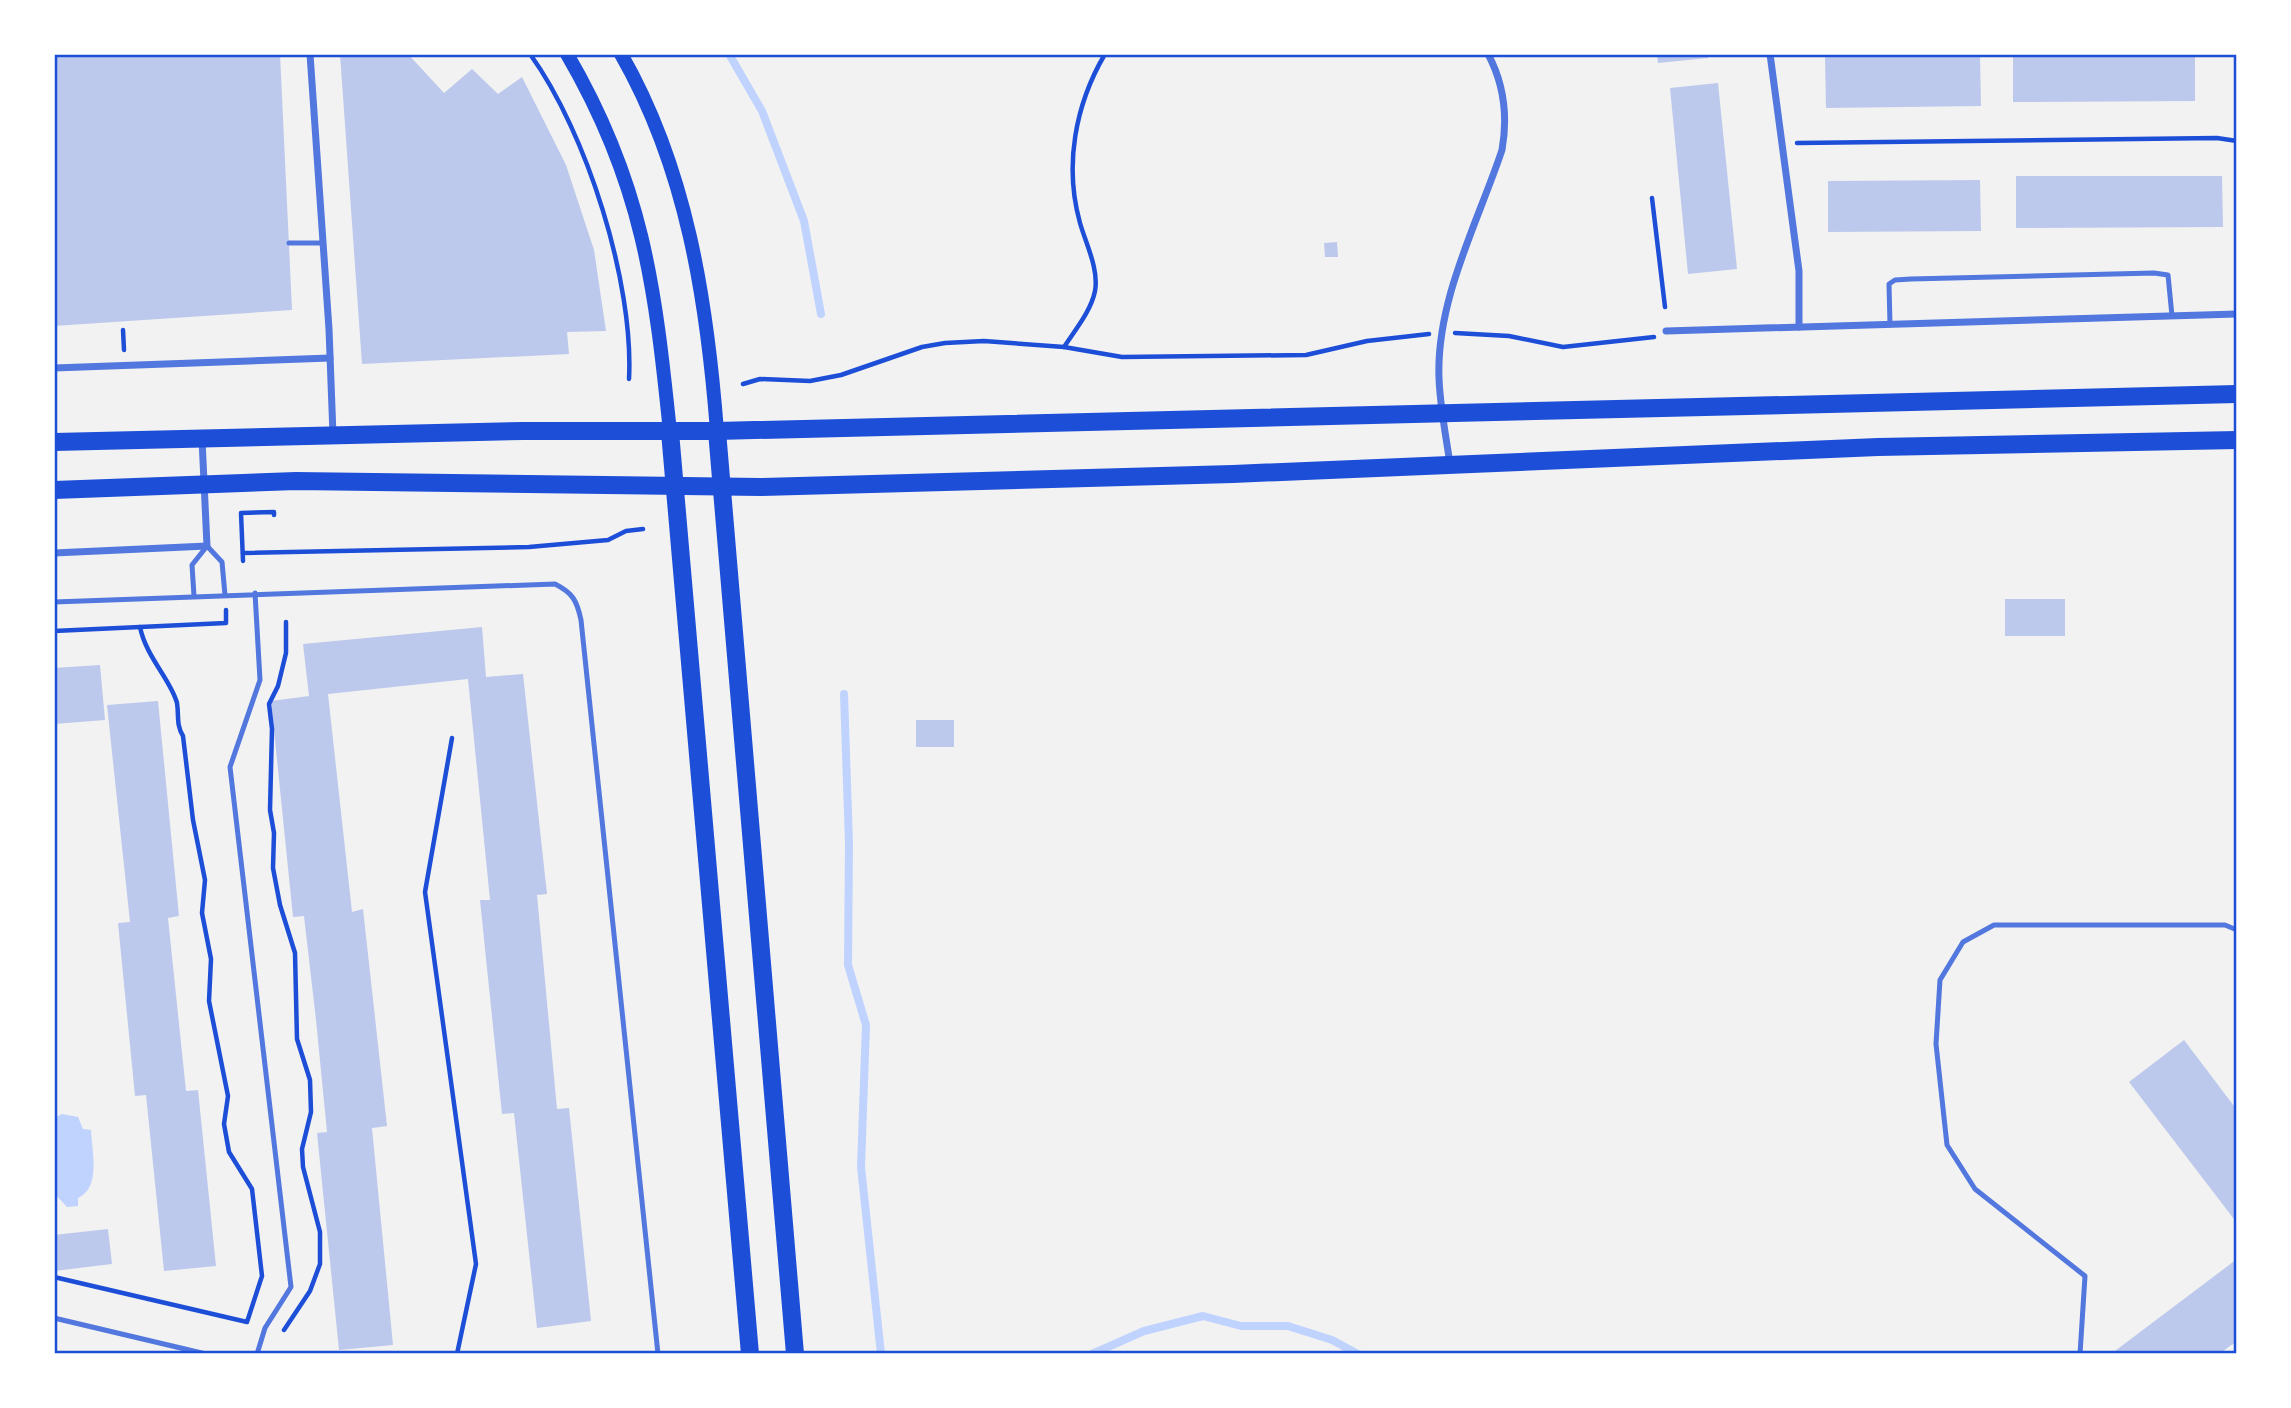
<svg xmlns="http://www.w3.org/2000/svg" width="2291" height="1408" font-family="Spectral,serif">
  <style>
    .water { fill: #bfd3fe }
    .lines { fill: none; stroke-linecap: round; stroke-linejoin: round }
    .stream { stroke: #bfd3fe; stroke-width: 8 }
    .building { fill: #bdc9ec }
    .path { stroke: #1d4ed8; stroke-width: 4.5 }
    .service { stroke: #5277de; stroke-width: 5 }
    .minor { stroke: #5277de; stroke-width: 7 }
    .secondary { stroke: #1d4ed8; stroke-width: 14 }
    .primary { stroke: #1d4ed8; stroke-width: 18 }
    .neatline { fill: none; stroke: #1d4ed8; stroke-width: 2.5 }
  </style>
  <rect width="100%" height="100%" fill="#f2f2f2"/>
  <path class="water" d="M 62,1114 L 78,1117 L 83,1129 L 91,1130 C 92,1152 101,1188 78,1198 L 78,1206 L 67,1207 L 54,1193 L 54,1118 Z"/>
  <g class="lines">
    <g class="stream">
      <path d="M 729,54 L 762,111 L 804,221 L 821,314"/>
      <path d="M 844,694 L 849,843 L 848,965 L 866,1025 L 861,1167 L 881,1354"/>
      <path d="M 1092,1354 L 1144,1331 L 1203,1316 L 1241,1326 L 1288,1326 L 1332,1340 L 1358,1354"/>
    </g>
  </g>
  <g class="building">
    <path d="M 54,54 L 280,54 L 292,310 L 54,326 Z"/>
    <path d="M 340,54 L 408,54 L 444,93 L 472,69 L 498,94 L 522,77 L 566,165 L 594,250 L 606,331 L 567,332 L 569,354 L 362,364 Z"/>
    <path d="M 1657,54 L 1708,54 L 1708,58 L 1658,63 Z"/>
    <path d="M 2013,54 L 2195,54 L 2195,101 L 2013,102 Z"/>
    <path d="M 1980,55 L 1981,106 L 1826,108 L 1825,56 Z"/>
    <path d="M 1718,83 L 1737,269 L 1688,274 L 1670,88 Z"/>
    <path d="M 2016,176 L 2222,176 L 2223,227 L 2016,228 Z"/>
    <path d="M 1980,180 L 1981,231 L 1828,232 L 1828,181 Z"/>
    <path d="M 1337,242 L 1338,257 L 1325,257 L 1324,243 Z"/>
    <rect x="2005" y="599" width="60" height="37"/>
    <path d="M 482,627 L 486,677 L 523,674 L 547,894 L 537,895 L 557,1109 L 569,1108 L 591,1321 L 537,1328 L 514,1113 L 502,1114 L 480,900 L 490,900 L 468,679 L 328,694 L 352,912 L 363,909 L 387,1126 L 372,1128 L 393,1345 L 339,1350 L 317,1133 L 327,1132 L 316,1020 L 304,916 L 293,917 L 271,701 L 309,696 L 303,644 Z"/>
    <path d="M 100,665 L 105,720 L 54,724 L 54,668 Z"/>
    <path d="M 158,701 L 179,916 L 168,918 L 186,1091 L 198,1090 L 216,1266 L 164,1271 L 146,1095 L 135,1096 L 118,923 L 130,922 L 107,705 Z"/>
    <rect x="916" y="720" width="38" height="27"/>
    <path d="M 2184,1040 L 2237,1110 L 2237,1223 L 2129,1082 Z"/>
    <path d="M 108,1229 L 112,1264 L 54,1271 L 54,1235 Z"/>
    <path d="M 2237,1259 L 2237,1341 L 2219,1354 L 2111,1354 Z"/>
  </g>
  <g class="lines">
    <g class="path">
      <path d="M 530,54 C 587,133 634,283 629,379"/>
      <path d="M 1797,143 L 2217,138 L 2237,141"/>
      <path d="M 1652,198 L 1665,307"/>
      <path d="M 123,330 L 124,350"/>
      <path d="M 1455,333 L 1509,336 L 1563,347 L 1654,337"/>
      <path d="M 1064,347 C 1075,330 1091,311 1095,291 C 1099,269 1086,244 1080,223 C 1064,166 1075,105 1105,54"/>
      <path d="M 743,384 L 760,379 L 810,381 L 841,375 L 922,347 L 945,343 L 984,341 L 1064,347 L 1122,357 L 1306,355 L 1367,341 L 1429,334"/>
      <path d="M 243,553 L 529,547 L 608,540 L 626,531 L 643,529"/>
      <path d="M 243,561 L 241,513 L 274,512 L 274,515"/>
      <path d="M 54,631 L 226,623 L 226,610"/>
      <path d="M 452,738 L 425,892 L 476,1264 L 457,1354"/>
      <path d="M 54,1277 L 247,1322 L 262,1276 L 252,1189 L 229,1152 L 224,1124 L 228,1096 L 209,1001 L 211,959 L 202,913 L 205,880 L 193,820 L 183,736 C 176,725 179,715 177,703 C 171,680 146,657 140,627"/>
      <path d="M 284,1330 L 310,1291 L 320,1264 L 320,1232 L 303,1167 L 302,1149 L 311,1112 L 310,1080 L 297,1039 L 295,953 L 280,905 L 273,868 L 274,833 L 270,810 L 272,729 L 269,704 L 278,686 L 286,653 L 286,622"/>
    </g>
    <g class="service">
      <path d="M 289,243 L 323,243"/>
      <path d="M 1890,325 L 1889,284 L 1895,280 L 1911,279 L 2154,273 L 2168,275 L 2172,316"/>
      <path d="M 255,593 L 260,680 L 230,767 L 291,1287 L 265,1328 L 257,1354"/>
      <path d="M 194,596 L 192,565 L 207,546 L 222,562 L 225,595"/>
      <path d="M 54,602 L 555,584 C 573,593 577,601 581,620 L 658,1354"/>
      <path d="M 54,1318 L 206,1354"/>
      <path d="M 2080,1354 L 2085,1276 L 1975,1189 L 1947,1145 L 1936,1044 L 1940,980 L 1963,942 L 1994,925 L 2225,925 L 2237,930"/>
    </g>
    <g class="minor">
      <path d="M 310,54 L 329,329 L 333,435"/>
      <path d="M 1770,54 L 1799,271 L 1799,327"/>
      <path d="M 1666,331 L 2237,314"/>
      <path d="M 54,368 L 330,358"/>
      <path d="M 1450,464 C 1446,436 1440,407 1439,378 C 1436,300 1478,222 1502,150 C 1508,116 1504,84 1488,54"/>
      <path d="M 54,553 L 207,546 L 202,439"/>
    </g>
    <g class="secondary">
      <path d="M 567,54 C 643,184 655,286 670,432"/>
      <path d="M 621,54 C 687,169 707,301 717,431"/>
    </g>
    <g class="primary">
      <path d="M 717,431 L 795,1354"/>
      <path d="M 670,432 L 750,1354"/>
      <path d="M 54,442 L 523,431 L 717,431 L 2237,394"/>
      <path d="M 54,490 L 296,481 L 761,487 L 1233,474 L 1878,447 L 2237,440"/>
    </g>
  </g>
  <rect width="2291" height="1408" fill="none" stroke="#ffffff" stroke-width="112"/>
  <rect x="56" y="56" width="2179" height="1296" class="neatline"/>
</svg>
